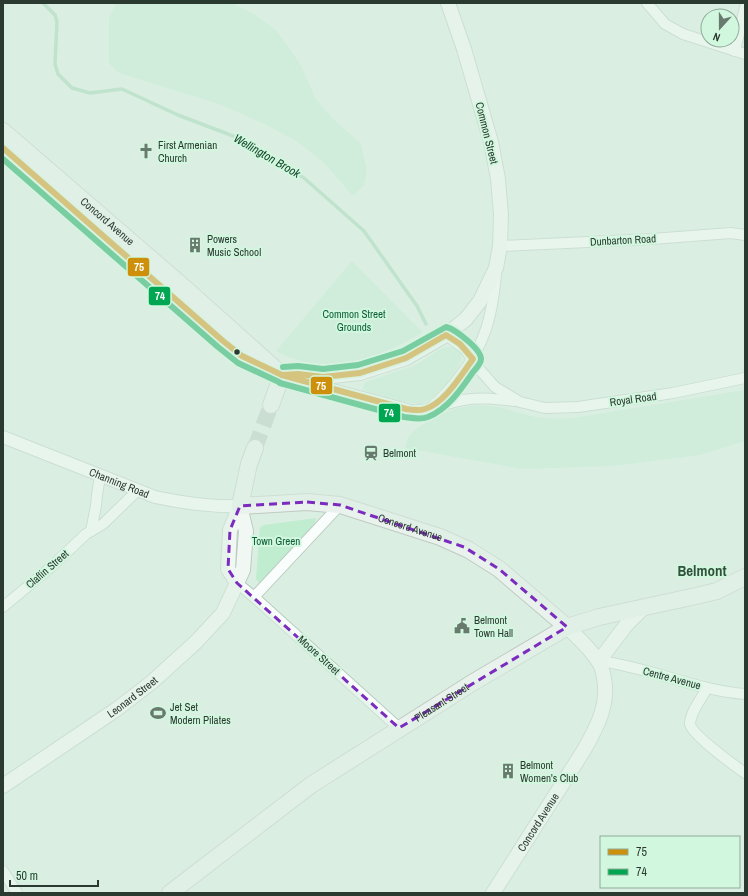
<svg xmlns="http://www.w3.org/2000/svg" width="748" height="896" font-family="'Archivo Narrow',sans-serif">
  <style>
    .green { fill: #c0ecd0 }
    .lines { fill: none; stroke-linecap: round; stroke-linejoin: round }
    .stream { stroke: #9ed5b3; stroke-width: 3.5 }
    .primary-tunnel { stroke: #b7cbbe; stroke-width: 16; stroke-dasharray: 16 8; stroke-linecap: butt }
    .minor-casing { stroke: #bacbc1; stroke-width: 12 }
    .tertiary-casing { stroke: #bacbc1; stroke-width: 14 }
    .secondary-casing { stroke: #bacbc1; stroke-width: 16 }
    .primary-casing { stroke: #bfcac3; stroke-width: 18 }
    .minor { stroke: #f9fdfb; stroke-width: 10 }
    .tertiary { stroke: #f9fdfb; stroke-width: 12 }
    .secondary { stroke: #f1f8f4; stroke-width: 14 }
    .primary { stroke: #e9f2ec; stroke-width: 16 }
    .bus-1-casing { stroke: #d2f7df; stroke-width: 9 }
    .bus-2-casing { stroke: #d2f7df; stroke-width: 9 }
    .bus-1 { stroke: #ce900a; stroke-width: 6 }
    .bus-2 { stroke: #00a651; stroke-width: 6 }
    .marked { fill: none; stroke: #7b2cbf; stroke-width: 3; stroke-dasharray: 8 5; stroke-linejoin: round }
    .bus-dot { fill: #2b3a30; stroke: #d2f7df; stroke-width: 1.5 }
    .labels { text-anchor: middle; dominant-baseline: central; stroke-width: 4; stroke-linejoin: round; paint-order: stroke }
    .street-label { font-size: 11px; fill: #2b3a30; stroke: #d2f7df }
    .poi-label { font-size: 11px; fill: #2b3a30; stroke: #d2f7df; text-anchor: start }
    .park-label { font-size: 11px; fill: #0d5f38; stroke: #d2f7df }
    .water-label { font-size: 12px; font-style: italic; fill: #13482c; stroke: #d2f7df }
    .district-label { font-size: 15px; font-weight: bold; fill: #31513d; stroke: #d2f7df }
    .line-badge { stroke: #d2f7df; stroke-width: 1.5 }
    .badge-label { font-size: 11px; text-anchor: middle; font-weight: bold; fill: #fff }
  </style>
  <rect width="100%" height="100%" fill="#daefe2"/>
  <g class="green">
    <path d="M 116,3 L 232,3 L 254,14 L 276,30 L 287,45 L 302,67 L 315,98 L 332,118 L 361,144 L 367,170 L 364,185 L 353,196 L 324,163 L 295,140 L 262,123 L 219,104 L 119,73 L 109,63 L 109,18 Z"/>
    <path d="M 352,261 L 409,319 L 423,332 C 381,358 322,378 276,351 Z"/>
    <path d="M 447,347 C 485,347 437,399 422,404 C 415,405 374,394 364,391 L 363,389 L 364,383 L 366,382 L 416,365 L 442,348 Z"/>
    <path d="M 745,390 L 745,441 L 700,455 L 614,466 L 522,469 L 405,448 C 408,433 413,431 425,423 C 445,410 468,403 492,406 C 507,408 521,414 536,417 C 550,419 564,419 579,417 Z"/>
    <path d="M 316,518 L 313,528 L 259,583 L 256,579 L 260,527 L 264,525 Z"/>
  </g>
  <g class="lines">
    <path class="stream" d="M 43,3 L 55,15 L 57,22 L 55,64 L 58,74 L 72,88 L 90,93 L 122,89 L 178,115 L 241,139 L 304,178 L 364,231 L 417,306 L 426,324"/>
    <path class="primary-tunnel" d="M 255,448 L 271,405"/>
    <defs>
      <g id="minor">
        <path d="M 647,3 L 665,24 L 683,34 L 745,54"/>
        <path d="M 735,51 L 745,7"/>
        <path d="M 500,246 L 652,239 L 731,233 L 745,235"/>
        <path d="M 446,335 L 465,349 L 480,370 L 495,387 L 520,402 L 545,408 L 578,407 L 673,393 L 745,378"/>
        <path d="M 292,378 L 411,410 C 429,412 446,403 463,400 C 480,397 497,399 514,401"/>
        <path d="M 431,407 C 443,398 452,387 461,375 C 486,342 492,316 496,275"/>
        <path d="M 91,531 L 96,506 L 97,495 L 100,476"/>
        <path d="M 237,583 L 254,597 L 399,728"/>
        <path d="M 254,597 L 340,505"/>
        <path d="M 3,607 L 51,567 L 86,534 L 103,524 L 137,491"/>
        <path d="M 599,661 C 649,667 695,690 745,694"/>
        <path d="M 707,688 C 702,698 690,712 690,724 C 691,734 735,766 745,773"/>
        <path d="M 3,871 L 17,893"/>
      </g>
      <g id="tertiary">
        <path id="s1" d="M 3,437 L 155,497 C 183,503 211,507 240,506"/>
      </g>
      <g id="secondary">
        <path d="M 282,375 L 298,374 L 323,377 L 360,373 L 406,358 L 446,335 L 466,319 L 480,301 L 496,268 L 500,246 L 501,215 L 498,179 L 491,142 L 464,49 L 448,3"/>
        <path d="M 237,583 L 228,569 L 230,530 L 240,506"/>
        <path d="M 599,661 L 627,624 L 644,607"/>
        <path id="s2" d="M 3,786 L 117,709 L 152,682 L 196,642 L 223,613 L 243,570 L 246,531 L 240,506"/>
        <path id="s3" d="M 493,893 L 584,750 C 597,727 609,705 604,678 C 603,672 602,666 598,661 C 590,648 578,638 567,627"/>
      </g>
      <g id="primary">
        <path id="s4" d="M 3,131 L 186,289 L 282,375"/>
        <path d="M 3,148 L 223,341 L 242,356 L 262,367"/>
        <path d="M 271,405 L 282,375"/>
        <path id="s5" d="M 255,448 L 249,464 L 240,506 L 307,502 L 340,505 L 440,537 L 469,550 L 499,569 L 567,627"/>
        <path id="s6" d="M 170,893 L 311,785 L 472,683 L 567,627 L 599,617 L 696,596 L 717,591 L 745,577"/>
      </g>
    </defs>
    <use href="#minor" class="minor-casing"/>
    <use href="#tertiary" class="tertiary-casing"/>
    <use href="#secondary" class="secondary-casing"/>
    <use href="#primary" class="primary-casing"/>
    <use href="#minor" class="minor"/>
    <use href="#tertiary" class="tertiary"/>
    <use href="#secondary" class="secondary"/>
    <use href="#primary" class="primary"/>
    <defs>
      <g id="bus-1">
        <path d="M 3,148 L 223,341 L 242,356 L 282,375"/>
        <path d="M 446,335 L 460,344 L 473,359 C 461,375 445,403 425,409 C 419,411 412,410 406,409 L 282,375 L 298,374 L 323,377 L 360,373 L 406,358 Z"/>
      </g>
      <g id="bus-2">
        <path d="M 3,159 L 218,347 L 238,363 L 279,382"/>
        <path d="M 280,383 L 404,417 C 412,418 420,420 428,417 C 448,409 462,388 473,372 C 476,368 481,364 481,359 C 481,349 455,329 446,327 L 403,351 L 358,365 L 323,369 L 298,366 L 283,367"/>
      </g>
    </defs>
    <use href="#bus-1" class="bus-1-casing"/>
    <use href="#bus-2" class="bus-2-casing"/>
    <use href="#bus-1" class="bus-1"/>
    <use href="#bus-2" class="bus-2"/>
  </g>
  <path d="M0 0H748V896H0ZM 307,502 L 340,505 L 464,547 L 499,569 L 567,627 L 399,728 L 237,583 L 228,569 L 230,530 L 240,506 Z" fill="#daefe2" fill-opacity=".55" fill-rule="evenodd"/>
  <path class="marked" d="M 307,502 L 340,505 L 464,547 L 499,569 L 567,627 L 399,728 L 237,583 L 228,569 L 230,530 L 240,506 Z"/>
  <defs>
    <symbol id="church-bare" viewBox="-9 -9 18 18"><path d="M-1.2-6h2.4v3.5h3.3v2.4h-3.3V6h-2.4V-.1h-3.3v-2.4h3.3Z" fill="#68796e" stroke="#d2f7df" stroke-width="2.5" paint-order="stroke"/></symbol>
    <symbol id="building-bare" viewBox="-9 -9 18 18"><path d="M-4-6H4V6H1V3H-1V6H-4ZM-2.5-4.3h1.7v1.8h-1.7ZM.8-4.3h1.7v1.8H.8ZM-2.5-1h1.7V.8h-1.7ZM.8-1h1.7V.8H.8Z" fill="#68796e" stroke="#d2f7df" stroke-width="2.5" paint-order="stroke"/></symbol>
    <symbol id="station-bare" viewBox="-9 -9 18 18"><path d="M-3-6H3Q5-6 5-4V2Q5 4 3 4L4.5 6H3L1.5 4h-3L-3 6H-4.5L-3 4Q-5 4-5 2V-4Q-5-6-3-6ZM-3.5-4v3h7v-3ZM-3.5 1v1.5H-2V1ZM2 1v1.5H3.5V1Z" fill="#68796e" stroke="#d2f7df" stroke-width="2.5" paint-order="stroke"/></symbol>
    <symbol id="civic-bare" viewBox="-9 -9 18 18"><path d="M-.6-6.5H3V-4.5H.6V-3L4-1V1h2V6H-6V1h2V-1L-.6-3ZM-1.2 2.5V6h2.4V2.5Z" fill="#68796e" stroke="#d2f7df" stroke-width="2.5" paint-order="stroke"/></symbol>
    <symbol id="stadium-bare" viewBox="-9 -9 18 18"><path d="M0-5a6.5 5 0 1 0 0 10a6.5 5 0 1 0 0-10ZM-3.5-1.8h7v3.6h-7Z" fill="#68796e" stroke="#d2f7df" stroke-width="2.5" paint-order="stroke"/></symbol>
  </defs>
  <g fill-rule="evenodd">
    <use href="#church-bare" x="135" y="140" width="22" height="22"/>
    <use href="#building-bare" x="184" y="234" width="22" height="22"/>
    <use href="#station-bare" x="360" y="442" width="22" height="22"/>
    <use href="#civic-bare" x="451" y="615" width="22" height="22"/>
    <use href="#stadium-bare" x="147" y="702" width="22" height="22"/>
    <use href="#building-bare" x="497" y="760" width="22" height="22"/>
  </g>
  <circle class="bus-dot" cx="237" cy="352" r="3.5"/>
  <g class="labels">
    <g class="street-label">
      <text transform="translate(487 133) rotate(76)">Common Street</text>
      <text stroke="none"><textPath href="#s4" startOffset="138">Concord Avenue</textPath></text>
      <text transform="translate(623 240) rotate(-3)">Dunbarton Road</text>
      <text transform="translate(633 399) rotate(-8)">Royal Road</text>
      <text stroke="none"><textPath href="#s1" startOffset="125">Channing Road</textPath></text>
      <text stroke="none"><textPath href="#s5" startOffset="234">Concord Avenue</textPath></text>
      <text transform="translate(47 569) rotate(-41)">Claflin Street</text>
      <text transform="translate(319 655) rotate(42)">Moore Street</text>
      <text transform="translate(672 678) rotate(15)">Centre Avenue</text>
      <text stroke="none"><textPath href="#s2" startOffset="157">Leonard Street</textPath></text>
      <text stroke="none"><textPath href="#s6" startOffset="332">Pleasant Street</textPath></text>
      <text stroke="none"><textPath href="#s3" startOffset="84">Concord Avenue</textPath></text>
    </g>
    <g class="poi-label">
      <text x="158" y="145">First Armenian<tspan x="158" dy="13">Church</tspan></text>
      <text x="207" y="239">Powers<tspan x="207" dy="13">Music School</tspan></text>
      <text x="383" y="453">Belmont</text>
      <text x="474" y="620">Belmont<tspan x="474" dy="13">Town Hall</tspan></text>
      <text x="170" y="707">Jet Set<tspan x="170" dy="13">Modern Pilates</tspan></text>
      <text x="520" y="765">Belmont<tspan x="520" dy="13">Women's Club</tspan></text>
    </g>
    <g class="park-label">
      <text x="354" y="314">Common Street<tspan x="354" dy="13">Grounds</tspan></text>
      <text x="276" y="541">Town Green</text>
    </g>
    <g class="water-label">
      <text transform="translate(267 156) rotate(30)">Wellington Brook</text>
    </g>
    <g class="district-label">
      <text x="702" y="570">Belmont</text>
    </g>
  </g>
  <g class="line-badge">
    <rect x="127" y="257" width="23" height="20" rx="4" fill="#ce900a"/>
    <rect x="148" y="286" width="23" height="20" rx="4" fill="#00a651"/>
    <rect x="310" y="376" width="23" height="19" rx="4" fill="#ce900a"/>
    <rect x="378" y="403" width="23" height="20" rx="4" fill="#00a651"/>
  </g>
  <g class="badge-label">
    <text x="139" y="271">75</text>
    <text x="160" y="300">74</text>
    <text x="321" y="390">75</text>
    <text x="389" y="417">74</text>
  </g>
  <rect width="748" height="896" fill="none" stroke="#2b3a30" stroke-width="8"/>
  <rect x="600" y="836" width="140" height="52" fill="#d2f7df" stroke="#8fab99"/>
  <rect x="608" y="849" width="20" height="6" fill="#ce900a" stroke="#8fab99"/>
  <text x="636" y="856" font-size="12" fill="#2b3a30">75</text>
  <rect x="608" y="869" width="20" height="6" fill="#00a651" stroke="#8fab99"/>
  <text x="636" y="876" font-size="12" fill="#2b3a30">74</text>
  <g transform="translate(720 28) rotate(201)"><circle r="19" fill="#d2f7df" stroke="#8fab99"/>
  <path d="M0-3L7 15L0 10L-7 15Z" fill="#68796e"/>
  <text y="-6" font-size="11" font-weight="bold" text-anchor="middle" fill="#2b3a30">N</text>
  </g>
  <path d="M10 880v6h88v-6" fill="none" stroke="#2b3a30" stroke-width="2"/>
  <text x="16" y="880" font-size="12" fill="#2b3a30" stroke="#d2f7df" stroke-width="3" paint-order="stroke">50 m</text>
</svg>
